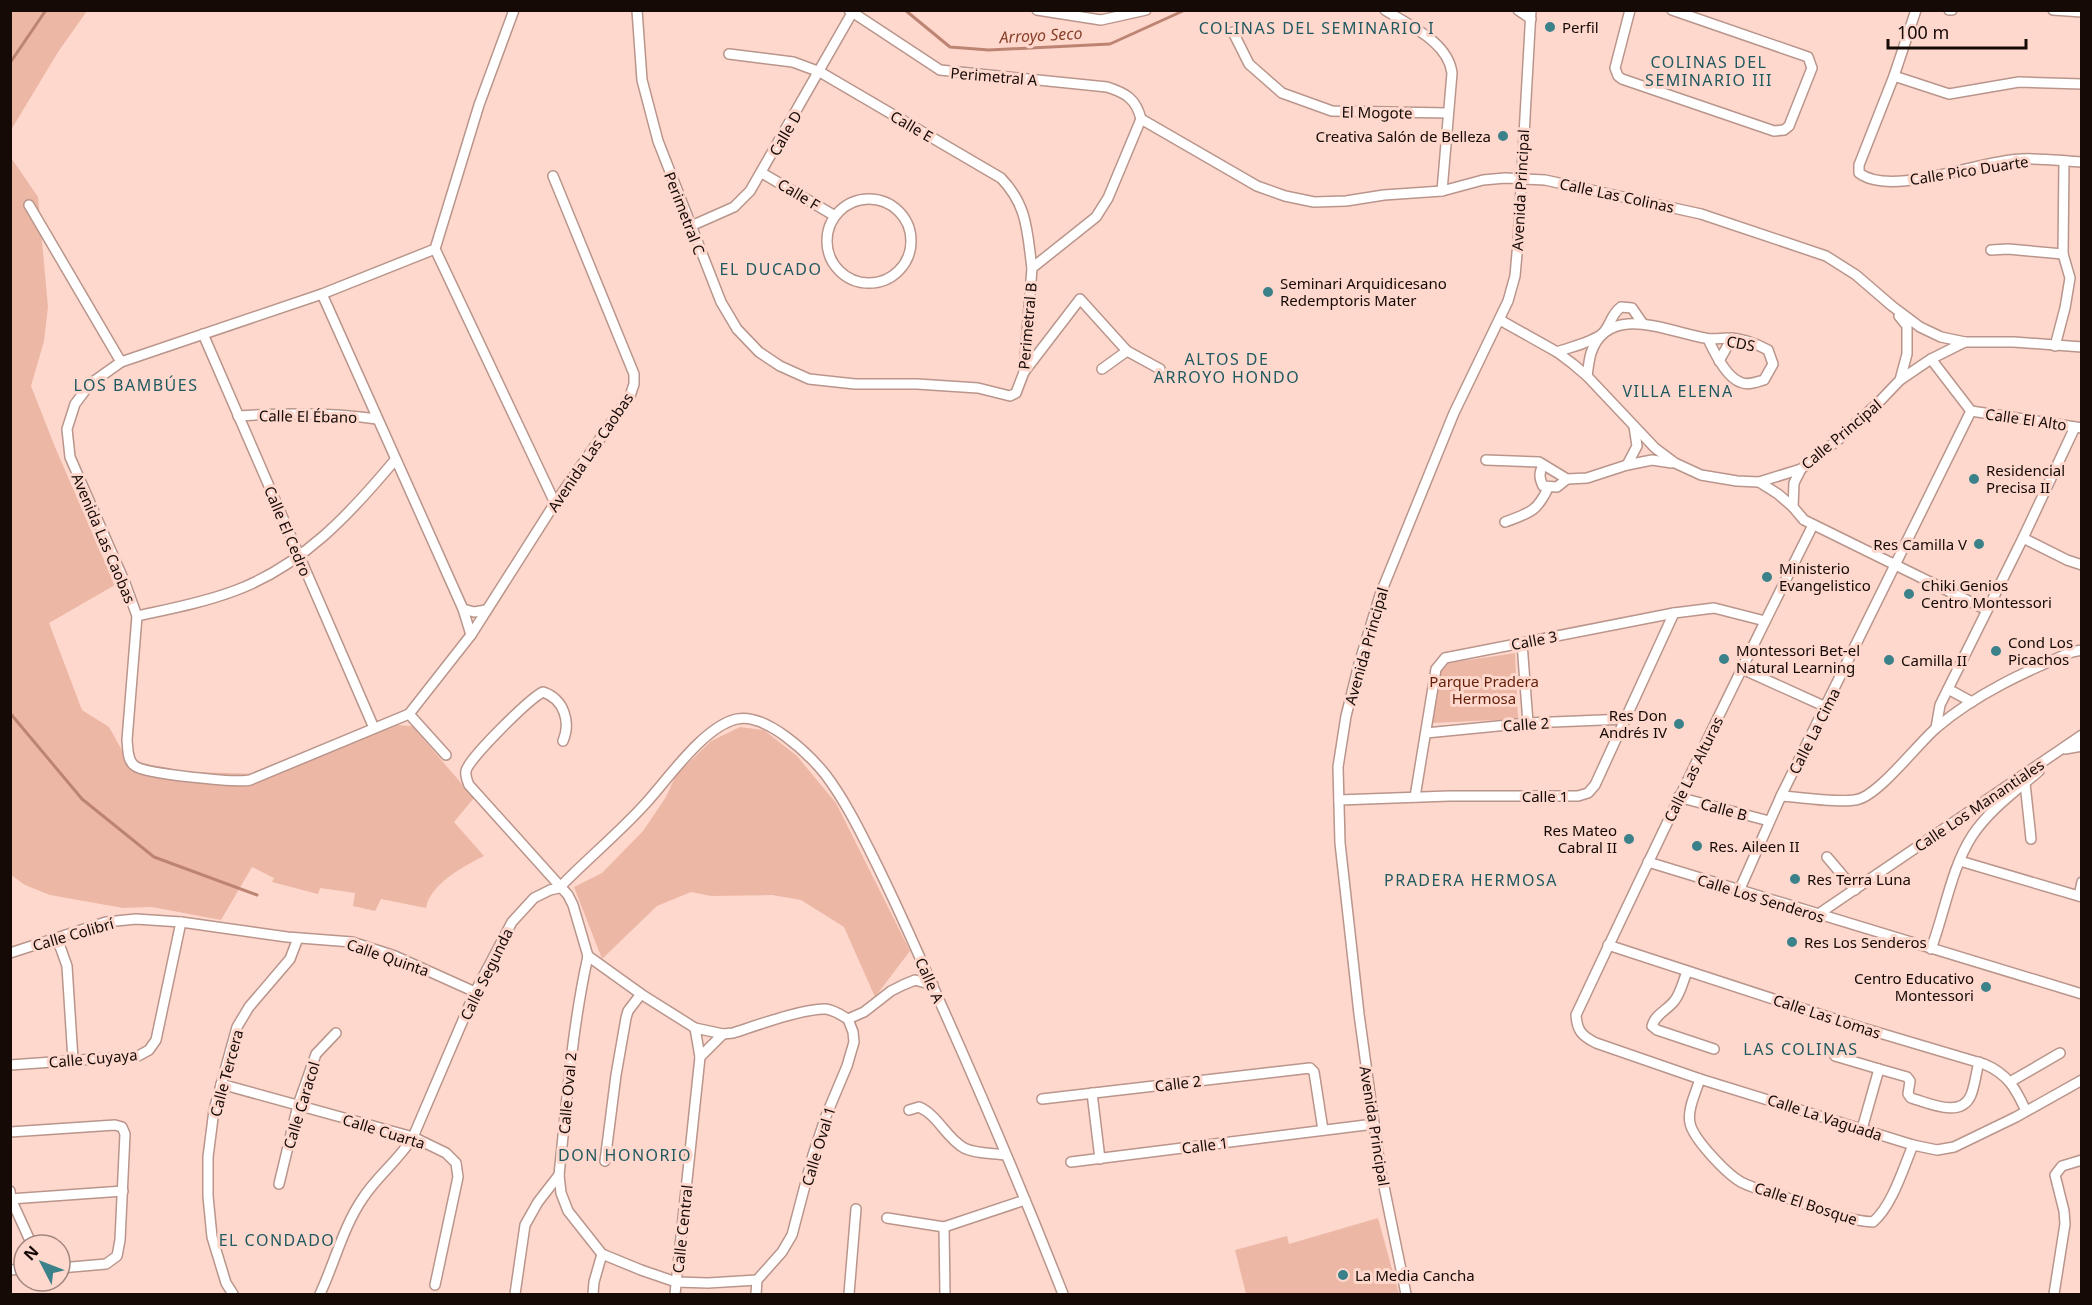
<svg xmlns="http://www.w3.org/2000/svg" width="2092" height="1305" font-family="'Noto Sans',sans-serif">
  <style>
    .green { fill: #edb7a6 }
    .lines { fill: none; stroke-linecap: round; stroke-linejoin: round }
    .stream { stroke: #bd8473; stroke-width: 3 }
    .minor-casing { stroke: #b9958b; stroke-width: 12 }
    .minor { stroke: #fff; stroke-width: 9 }
    .poi-dot { fill: #3a818a; stroke: #fed8cd; stroke-width: 2 }
    .labels { text-anchor: middle; dominant-baseline: central; stroke-width: 6; stroke-linejoin: round; paint-order: stroke }
    .poi-label { font-size: 15px; fill: #160a07; stroke: #fed8cd; text-anchor: start }
    .street-label { font-size: 15px; fill: #160a07; stroke: #fed8cd }
    .park-label { font-size: 15px; fill: #641f08; stroke: #fed8cd }
    .neighbourhood-label { font-size: 16px; letter-spacing: 1.5px; fill: #1f5961; stroke: #fed8cd }
    .water-label { font-size: 16px; font-style: italic; fill: #873f29; stroke: #fed8cd }
  </style>
  <rect width="100%" height="100%" fill="#fed8cd"/>
  <g class="green">
    <path d="M 11,10 L 87,11 L 58,52 L 11,130 Z"/>
    <path d="M 10,156 L 38,197 L 48,307 L 44,341 L 31,386 L 55,447 L 115,585 L 49,623 L 82,710 L 109,727 L 128,761 L 189,772 L 267,774 L 395,725 L 412,726 L 474,798 L 454,822 L 484,856 C 464,866 430,884 426,908 L 381,899 L 375,911 L 353,906 L 355,893 L 320,888 L 318,894 L 272,882 L 274,878 L 252,867 L 221,920 L 152,907 L 123,908 L 50,895 L 25,885 L 11,875 Z"/>
    <path d="M 1515,653 L 1518,719 L 1432,723 L 1439,672 L 1449,663 Z"/>
    <path d="M 740,727 L 764,730 L 797,756 L 836,803 L 910,951 L 875,997 L 844,927 L 801,900 L 772,895 L 711,896 L 691,892 L 657,906 L 602,959 L 574,887 L 602,873 L 643,831 L 666,797 L 676,775 L 711,741 Z"/>
    <path d="M 1378,1218 L 1399,1294 L 1246,1294 L 1235,1250 L 1287,1236 L 1289,1244 Z"/>
  </g>
  <g class="lines">
    <g class="stream">
      <path d="M 905,10 L 950,47 L 989,50 L 1110,44 L 1185,10"/>
      <path d="M 10,63 L 46,10"/>
      <path d="M 10,713 L 82,799 L 154,857 L 257,895"/>
    </g>
    <defs>
      <g id="minor">
        <path d="M 514,10 L 479,105 L 435,249 L 322,294 L 121,362 L 90,384 L 75,404 L 67,429 L 70,457 L 125,583 L 137,616 L 127,740 C 128,748 127,761 135,766 C 145,774 237,783 250,780 L 409,714 L 471,635 L 555,503 L 630,396 L 634,384 L 634,374 L 553,176"/>
        <path d="M 637,10 L 642,80 L 658,141 L 721,302 L 737,329 L 759,352 L 780,366 L 809,379 L 855,384 L 917,384 L 978,388 L 1010,396 L 1016,393 L 1024,372 L 1032,268 L 1096,217 L 1108,198 L 1141,119"/>
        <path d="M 849,10 L 940,70 L 1107,87 C 1126,93 1136,99 1141,119"/>
        <path d="M 1037,10 L 1101,20 L 1146,10"/>
        <path d="M 1385,10 C 1410,26 1448,42 1452,73 L 1442,191"/>
        <path d="M 1518,10 L 1531,19"/>
        <path d="M 1630,10 L 1615,68 L 1618,76 L 1622,79 L 1774,131 L 1784,130 L 1789,126 L 1812,68 L 1808,57 L 1672,10"/>
        <path d="M 1916,10 L 1894,76 L 1859,165 L 1859,173 C 1892,198 1980,160 2021,159 C 2041,158 2062,161 2082,162"/>
        <path d="M 1949,10 L 1952,10"/>
        <path d="M 2053,10 L 2082,12"/>
        <path d="M 1233,32 L 1249,64 L 1282,93 L 1332,111 L 1448,113"/>
        <path d="M 729,54 L 793,62 L 820,72 L 1001,178 C 1028,206 1027,232 1032,268"/>
        <path d="M 1894,76 L 1949,94 L 2019,82 L 2082,84"/>
        <path d="M 1141,119 L 1257,186 L 1285,196 L 1314,202 L 1346,201 L 1384,195 L 1442,191 L 1483,180 L 1505,178 L 1545,180 L 1701,214 L 1826,256 L 1856,275 L 1892,306 L 1920,327 L 1941,337 L 1965,342 L 2014,342 L 2082,347"/>
        <path d="M 762,173 L 835,216"/>
        <circle cx="869" cy="241" r="42"/>
        <path d="M 29,205 L 121,362"/>
        <path d="M 691,226 L 734,207 L 750,191 L 852,13"/>
        <path d="M 435,249 L 555,503"/>
        <path d="M 1991,250 L 2008,249 L 2063,254"/>
        <path d="M 322,294 L 463,609 L 471,635"/>
        <path d="M 1500,320 L 1557,352 L 1573,364 L 1587,376 L 1655,448 L 1675,463 L 1701,475 L 1737,481 L 1759,482 L 1801,469 L 1839,439 L 1879,402 L 1900,380 L 1907,354 L 1907,326 L 1899,316"/>
        <path d="M 203,334 L 374,728"/>
        <path d="M 2055,346 L 2065,308 L 2070,278 L 2063,254 L 2064,161"/>
        <path d="M 1557,352 C 1570,347 1591,343 1602,334 C 1611,326 1610,315 1621,307 L 1632,308 L 1643,324"/>
        <path d="M 1931,359 L 1971,411"/>
        <path d="M 1719,361 L 1732,338"/>
        <path d="M 1102,369 L 1127,351"/>
        <path d="M 1024,372 L 1080,299 L 1127,351 L 1160,369"/>
        <path d="M 1587,376 C 1588,369 1589,360 1591,353 C 1608,302 1669,332 1705,338 C 1713,340 1721,338 1728,338 C 1743,338 1755,343 1768,350 L 1773,364 L 1764,380 C 1756,382 1748,386 1740,382 C 1726,377 1714,352 1708,339"/>
        <path d="M 1900,380 L 1931,359 L 1965,342"/>
        <path d="M 1971,411 L 2082,428"/>
        <path d="M 238,416 C 285,413 331,412 377,419"/>
        <path d="M 1486,460 L 1539,462 L 1567,479 L 1587,478 L 1627,465 L 1652,460 L 1672,463"/>
        <path d="M 1543,465 C 1539,473 1539,478 1543,486 L 1557,487 L 1567,479"/>
        <path d="M 1627,465 L 1637,446 L 1634,426"/>
        <path d="M 1801,469 L 1794,483 L 1793,507 L 1804,520 L 1987,610"/>
        <path d="M 1759,482 L 1778,494 L 1793,507"/>
        <path d="M 1505,522 C 1529,513 1537,512 1548,488"/>
        <path d="M 1813,525 C 1732,687 1653,851 1576,1015 C 1577,1031 1582,1036 1596,1043 L 1700,1079 L 1913,1145 L 1937,1150 L 1954,1147 L 2016,1117 L 2082,1080"/>
        <path d="M 2023,538 L 2067,560 L 2082,565"/>
        <path d="M 463,609 L 474,612 L 486,610"/>
        <path d="M 137,616 C 169,609 202,603 234,591 C 302,566 350,514 395,460"/>
        <path d="M 1522,643 L 1528,723"/>
        <path d="M 1742,669 L 1826,707"/>
        <path d="M 1948,689 L 1972,702"/>
        <path d="M 409,714 L 446,755"/>
        <path d="M 1936,728 L 1940,705 L 2023,538 L 2075,427"/>
        <path d="M 1426,733 L 1528,723 L 1627,719"/>
        <path d="M 563,741 C 571,722 564,699 543,692 C 530,698 468,759 466,771 C 465,776 467,780 469,785 L 568,895 L 573,905 L 588,956"/>
        <path d="M 2065,749 L 2082,746"/>
        <path d="M 2025,783 L 2031,839"/>
        <path d="M 1781,796 C 1799,797 1845,804 1859,799 C 1880,793 1918,744 1936,728 C 1976,694 2024,672 2072,652 L 2082,650"/>
        <path d="M 1415,797 L 1436,669 L 1445,658 L 1674,613 L 1714,608 L 1765,621"/>
        <path d="M 1678,797 L 1769,821"/>
        <path d="M 1339,800 L 1449,796 L 1578,796 L 1588,793 L 1595,785 L 1674,613"/>
        <path d="M 1827,857 L 1855,890"/>
        <path d="M 1960,861 L 2082,897"/>
        <path d="M 1648,862 L 2082,994"/>
        <path d="M 1739,891 L 1781,796 L 1971,411"/>
        <path d="M 2079,896 L 2082,882"/>
        <path d="M 1817,915 L 2082,735"/>
        <path d="M 57,938 L 67,966 L 73,1060"/>
        <path d="M 1608,945 L 1856,1026 L 1984,1064 C 2008,1074 2016,1089 2026,1111"/>
        <path d="M 1931,949 C 1945,912 1951,869 1972,836 C 1989,810 2016,791 2039,771"/>
        <path d="M 10,953 L 106,922 L 136,919 L 181,922 L 287,937 L 352,942 L 395,956 L 475,992"/>
        <path d="M 588,956 C 572,1028 567,1101 559,1175 L 561,1193 L 568,1211 L 602,1254 L 641,1270 L 676,1282 L 708,1283 L 757,1280 L 782,1252 L 792,1235 L 813,1155 L 826,1116 L 847,1066 L 854,1042 L 853,1032 L 848,1019 L 864,1012 L 891,991 L 903,985 L 915,980 L 933,985"/>
        <path d="M 588,956 L 641,994 L 695,1028 L 723,1034 L 733,1033 C 755,1026 804,1008 826,1009 C 834,1010 841,1015 848,1019"/>
        <path d="M 1687,972 C 1683,981 1681,992 1675,1000 C 1668,1010 1655,1014 1652,1026 L 1657,1030 L 1714,1049"/>
        <path d="M 1835,1056 L 1879,1069"/>
        <path d="M 700,1057 L 723,1034"/>
        <path d="M 10,1065 L 138,1056 L 149,1050 L 156,1040 L 181,922"/>
        <path d="M 1700,1079 C 1696,1092 1687,1110 1690,1123 C 1693,1139 1727,1174 1741,1182 C 1754,1189 1770,1192 1784,1197 C 1813,1206 1843,1220 1873,1222 C 1892,1206 1903,1169 1913,1145"/>
        <path d="M 2010,1082 L 2060,1053"/>
        <path d="M 221,1084 L 413,1137 L 446,1153 L 456,1163 L 458,1177 L 435,1285"/>
        <path d="M 1092,1093 L 1100,1159"/>
        <path d="M 1042,1099 L 1310,1068 L 1314,1072 L 1323,1130"/>
        <path d="M 909,1110 L 919,1107 C 938,1115 946,1138 964,1148 C 975,1154 993,1153 1006,1155"/>
        <path d="M 1862,1129 L 1879,1069 L 1907,1077 L 1910,1081 L 1908,1094 L 1911,1098 C 1929,1103 1961,1119 1971,1095 C 1975,1085 1976,1073 1979,1062"/>
        <path d="M 10,1132 L 115,1125 L 122,1127 L 125,1134 L 120,1240 L 117,1256 L 106,1264 L 60,1268"/>
        <path d="M 605,1161 L 616,1075 L 626,1018 L 628,1011 L 641,994"/>
        <path d="M 1071,1162 L 1374,1124"/>
        <path d="M 279,1184 L 298,1105 L 316,1054 L 336,1033"/>
        <path d="M 10,1191 L 11,1199 L 32,1245"/>
        <path d="M 10,1199 L 123,1191"/>
        <path d="M 887,1218 L 944,1227 L 1025,1200"/>
        <path d="M 944,1227 L 945,1294"/>
        <path d="M 10,1270 L 24,1269"/>
        <path d="M 233,1294 L 226,1283 L 212,1237 L 208,1196 L 208,1157 L 214,1110 L 237,1027 L 249,1007 L 290,959 L 298,938"/>
        <path d="M 320,1294 C 335,1262 343,1227 363,1198 C 377,1176 399,1160 413,1137 L 475,992 L 512,922 L 534,898 L 550,890 L 559,888 C 587,859 619,833 646,803 C 668,779 704,726 737,719 C 766,713 808,753 825,774 C 844,799 858,827 872,855 C 889,889 905,924 921,960 C 971,1070 1019,1182 1063,1294"/>
        <path d="M 515,1294 L 525,1225 L 538,1202 L 559,1175"/>
        <path d="M 593,1294 L 594,1282 L 602,1254"/>
        <path d="M 675,1294 L 700,1057 L 695,1028"/>
        <path d="M 756,1294 L 757,1280"/>
        <path d="M 849,1294 L 856,1209"/>
        <path d="M 1406,1294 L 1380,1167 L 1359,1014 L 1340,843 L 1338,767 L 1346,716 L 1359,664 L 1380,595 L 1454,413 L 1508,301 L 1515,276 L 1518,242 L 1531,10"/>
        <path d="M 2054,1294 L 2065,1224 L 2064,1211 L 2055,1175 L 2062,1166 L 2082,1160"/>
      </g>
    </defs>
    <use href="#minor" class="minor-casing"/>
    <use href="#minor" class="minor"/>
  </g>
  <g class="poi-dot">
    <circle cx="1550" cy="27" r="6"/>
    <circle cx="1503" cy="136" r="6"/>
    <circle cx="1268" cy="292" r="6"/>
    <circle cx="1974" cy="479" r="6"/>
    <circle cx="1979" cy="544" r="6"/>
    <circle cx="1767" cy="577" r="6"/>
    <circle cx="1909" cy="594" r="6"/>
    <circle cx="1996" cy="651" r="6"/>
    <circle cx="1724" cy="659" r="6"/>
    <circle cx="1889" cy="660" r="6"/>
    <circle cx="1679" cy="724" r="6"/>
    <circle cx="1629" cy="839" r="6"/>
    <circle cx="1697" cy="846" r="6"/>
    <circle cx="1795" cy="879" r="6"/>
    <circle cx="1792" cy="942" r="6"/>
    <circle cx="1986" cy="987" r="6"/>
    <circle cx="1343" cy="1275" r="6"/>
  </g>
  <g class="labels">
    <g class="poi-label">
      <text x="1562" y="27">Perfil</text>
      <text x="1491" y="136" text-anchor="end">Creativa Salón de Belleza</text>
      <text x="1280" y="283">Seminari Arquidicesano<tspan x="1280" dy="17">Redemptoris Mater</tspan></text>
      <text x="1986" y="470">Residencial<tspan x="1986" dy="17">Precisa II</tspan></text>
      <text x="1967" y="544" text-anchor="end">Res Camilla V</text>
      <text x="1779" y="568">Ministerio<tspan x="1779" dy="17">Evangelistico</tspan></text>
      <text x="1921" y="585">Chiki Genios<tspan x="1921" dy="17">Centro Montessori</tspan></text>
      <text x="2008" y="642">Cond Los<tspan x="2008" dy="17">Picachos</tspan></text>
      <text x="1736" y="650">Montessori Bet-el<tspan x="1736" dy="17">Natural Learning</tspan></text>
      <text x="1901" y="660">Camilla II</text>
      <text x="1667" y="715" text-anchor="end">Res Don<tspan x="1667" dy="17">Andrés IV</tspan></text>
      <text x="1617" y="830" text-anchor="end">Res Mateo<tspan x="1617" dy="17">Cabral II</tspan></text>
      <text x="1709" y="846">Res. Aileen II</text>
      <text x="1807" y="879">Res Terra Luna</text>
      <text x="1804" y="942">Res Los Senderos</text>
      <text x="1974" y="978" text-anchor="end">Centro Educativo<tspan x="1974" dy="17">Montessori</tspan></text>
      <text x="1355" y="1275">La Media Cancha</text>
    </g>
    <g class="street-label">
      <text transform="translate(994 76) rotate(5)">Perimetral A</text>
      <text transform="translate(1377 112) rotate(1)">El Mogote</text>
      <text transform="translate(912 126) rotate(30)">Calle E</text>
      <text transform="translate(785 133) rotate(-60)">Calle D</text>
      <text transform="translate(1969 170) rotate(-9)">Calle Pico Duarte</text>
      <text transform="translate(1520 190) rotate(-87)">Avenida Principal</text>
      <text transform="translate(799 194) rotate(31)">Calle F</text>
      <text transform="translate(1617 195) rotate(12)">Calle Las Colinas</text>
      <text transform="translate(685 213) rotate(69)">Perimetral C</text>
      <text transform="translate(1027 326) rotate(-85)">Perimetral B</text>
      <text transform="translate(1741 343) rotate(11)">CDS</text>
      <text transform="translate(308 416) rotate(1)">Calle El Ébano</text>
      <text transform="translate(2026 419) rotate(8)">Calle El Alto</text>
      <text transform="translate(1841 434) rotate(-40)">Calle Principal</text>
      <text transform="translate(590 452) rotate(-56)">Avenida Las Caobas</text>
      <text transform="translate(288 531) rotate(67)">Calle El Cedro</text>
      <text transform="translate(104 538) rotate(67)">Avenida Las Caobas</text>
      <text transform="translate(1534 640) rotate(-11)">Calle 3</text>
      <text transform="translate(1366 646) rotate(-74)">Avenida Principal</text>
      <text transform="translate(1526 724) rotate(-4)">Calle 2</text>
      <text transform="translate(1814 731) rotate(-63)">Calle La Cima</text>
      <text transform="translate(1693 769) rotate(-64)">Calle Las Alturas</text>
      <text x="1545" y="796">Calle 1</text>
      <text transform="translate(1979 805) rotate(-34)">Calle Los Manantiales</text>
      <text transform="translate(1724 809) rotate(15)">Calle B</text>
      <text transform="translate(1761 898) rotate(17)">Calle Los Senderos</text>
      <text transform="translate(73 934) rotate(-16)">Calle Colibrí</text>
      <text transform="translate(388 957) rotate(19)">Calle Quinta</text>
      <text transform="translate(486 974) rotate(-64)">Calle Segunda</text>
      <text transform="translate(930 980) rotate(66)">Calle A</text>
      <text transform="translate(1827 1016) rotate(18)">Calle Las Lomas</text>
      <text transform="translate(93 1058) rotate(-5)">Calle Cuyaya</text>
      <text transform="translate(226 1073) rotate(-75)">Calle Tercera</text>
      <text transform="translate(1178 1083) rotate(-7)">Calle 2</text>
      <text transform="translate(567 1093) rotate(-85)">Calle Oval 2</text>
      <text transform="translate(301 1105) rotate(-73)">Calle Caracol</text>
      <text transform="translate(1825 1117) rotate(18)">Calle La Vaguada</text>
      <text transform="translate(1375 1126) rotate(81)">Avenida Principal</text>
      <text transform="translate(384 1131) rotate(17)">Calle Cuarta</text>
      <text transform="translate(1205 1145) rotate(-7)">Calle 1</text>
      <text transform="translate(818 1146) rotate(-73)">Calle Oval 1</text>
      <text transform="translate(1806 1203) rotate(18)">Calle El Bosque</text>
      <text transform="translate(682 1229) rotate(-84)">Calle Central</text>
    </g>
    <g class="park-label">
      <text x="1484" y="681">Parque Pradera<tspan x="1484" dy="17">Hermosa</tspan></text>
    </g>
    <g class="neighbourhood-label">
      <text x="1317" y="28">COLINAS DEL SEMINARIO I</text>
      <text x="1709" y="62">COLINAS DEL<tspan x="1709" dy="18">SEMINARIO III</tspan></text>
      <text x="771" y="269">EL DUCADO</text>
      <text x="1227" y="359">ALTOS DE<tspan x="1227" dy="18">ARROYO HONDO</tspan></text>
      <text x="136" y="385">LOS BAMBÚES</text>
      <text x="1678" y="391">VILLA ELENA</text>
      <text x="1471" y="880">PRADERA HERMOSA</text>
      <text x="1801" y="1049">LAS COLINAS</text>
      <text x="625" y="1155">DON HONORIO</text>
      <text x="277" y="1240">EL CONDADO</text>
    </g>
    <g class="water-label">
      <text transform="translate(1041 35) rotate(-3)">Arroyo Seco</text>
    </g>
  </g>
  <rect width="2092" height="1305" fill="none" stroke="#160a07" stroke-width="24"/>
  <g transform="translate(42 1263) rotate(312)"><circle r="28" fill="#fed8cd" stroke="#a1867e" stroke-width="1.5"/>
  <path d="M0-4.5L10 22L0 15L-10 22Z" fill="#3a818a"/>
  <text y="-9" font-size="16" font-weight="bold" text-anchor="middle" fill="#160a07">N</text>
  </g>
  <path d="M1888 39v9h138v-9" fill="none" stroke="#160a07" stroke-width="3"/>
  <text x="1897" y="39" font-size="18" fill="#160a07" stroke="#fed8cd" stroke-width="4.5" paint-order="stroke">100 m</text>
</svg>
